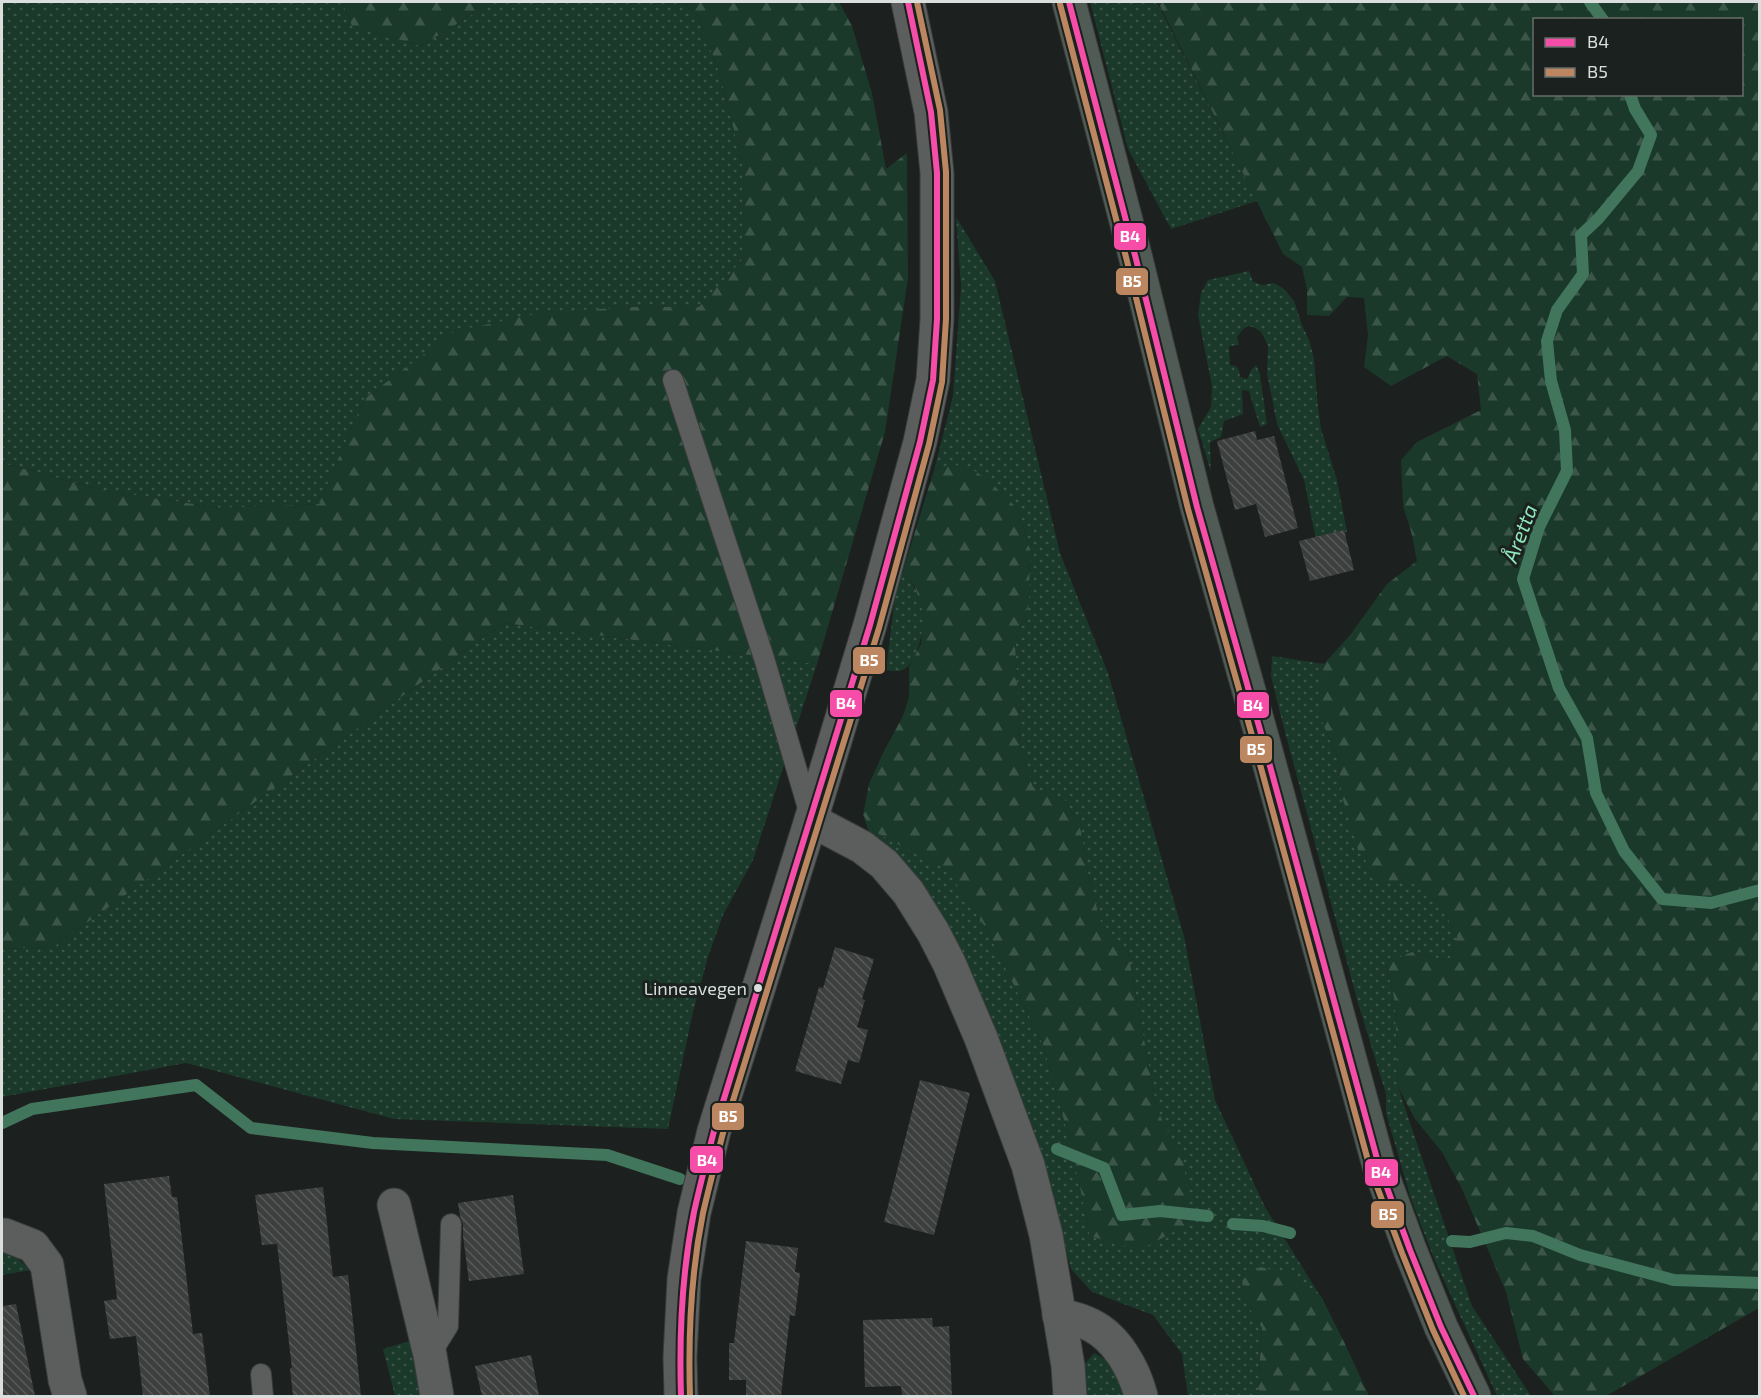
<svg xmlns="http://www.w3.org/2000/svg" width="1761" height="1398" font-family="'Exo 2',sans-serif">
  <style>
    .grass { fill: url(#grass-dots) }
    .forest { fill: url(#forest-firs); fill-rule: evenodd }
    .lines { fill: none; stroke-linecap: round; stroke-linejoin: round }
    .stream { stroke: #41755c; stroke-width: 12 }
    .building { fill: url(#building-back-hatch) }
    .service-casing { stroke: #393c3a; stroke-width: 22 }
    .minor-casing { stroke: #393c3a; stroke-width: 35 }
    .tertiary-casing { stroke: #393c3a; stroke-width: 35 }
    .primary-casing { stroke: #393c3a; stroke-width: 35 }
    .service { stroke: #5b5e5c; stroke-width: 20 }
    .minor { stroke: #5b5e5c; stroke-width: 33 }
    .tertiary { stroke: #5b5e5c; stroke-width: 33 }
    .primary { stroke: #515b56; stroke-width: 33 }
    .bus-1-casing { stroke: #1b211e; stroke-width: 10 }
    .bus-2-casing { stroke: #1b211e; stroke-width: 10 }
    .bus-1 { stroke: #f54da8; stroke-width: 6 }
    .bus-2 { stroke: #bb8660; stroke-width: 6 }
    .bus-dot { fill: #dadedc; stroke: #1b211e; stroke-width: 2 }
    .labels { text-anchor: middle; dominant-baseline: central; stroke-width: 6; stroke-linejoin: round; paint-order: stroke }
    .bus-label { font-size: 18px; fill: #dadedc; stroke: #1b211e; text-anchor: end }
    .water-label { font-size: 21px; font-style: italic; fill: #90e7bd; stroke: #1b211e }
    .line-badge { stroke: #1b211e; stroke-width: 2 }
    .badge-label { font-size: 16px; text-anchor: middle; font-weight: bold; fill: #fff }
  </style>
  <defs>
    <pattern id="grass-dots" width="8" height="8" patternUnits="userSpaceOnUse" patternTransform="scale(1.5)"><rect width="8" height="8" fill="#1a392b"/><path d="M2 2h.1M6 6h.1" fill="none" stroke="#3b5549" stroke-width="1.8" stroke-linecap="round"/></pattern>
    <pattern id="forest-firs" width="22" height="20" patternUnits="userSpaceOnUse" patternTransform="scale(1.5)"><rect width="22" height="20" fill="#1a392b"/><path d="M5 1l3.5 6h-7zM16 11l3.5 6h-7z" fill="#3b5549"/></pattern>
    <pattern id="building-back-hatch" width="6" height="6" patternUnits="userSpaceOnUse" patternTransform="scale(1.5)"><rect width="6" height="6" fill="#3c3f3d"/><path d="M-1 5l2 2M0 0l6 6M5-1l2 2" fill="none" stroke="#585a58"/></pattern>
  </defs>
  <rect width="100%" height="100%" fill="#1c201e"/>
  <g class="grass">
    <path d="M 2,2 L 342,2 L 352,26 L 421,46 L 481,9 L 488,2 L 683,2 L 698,16 L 720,75 L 742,162 L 742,260 L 699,308 L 635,307 L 364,399 L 319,504 L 221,508 L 106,491 L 2,463 Z"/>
    <path d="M 1090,2 L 1157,2 L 1257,201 L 1171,229 L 1128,149 Z"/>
    <path d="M 956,217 L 995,281 L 1060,553 L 1108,673 L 1184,936 L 1215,1100 L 1265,1207 L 1322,1299 L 1245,1301 L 1262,1328 L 1258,1389 L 1264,1396 L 1188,1396 L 1182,1354 L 1153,1315 L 1092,1292 L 1071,1269 L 1062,1235 L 880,845 L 869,832 L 863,815 L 875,832 L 947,869 L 987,930 L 1044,1047 L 1073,1153 L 1090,1236 L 1157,1110 L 1128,952 L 1100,921 L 1086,865 L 1081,831 L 1066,801 L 1033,788 L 1020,744 L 1015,641 L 1029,605 L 1030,550 L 1019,510 L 988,480 L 941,466 L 934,470 L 953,396 L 961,287 Z"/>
    <path d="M 1249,271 L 1253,282 L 1263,285 L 1274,283 L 1284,289 L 1294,301 L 1302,325 L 1309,340 L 1314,358 L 1318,407 L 1321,429 L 1337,480 L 1347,532 L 1316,540 L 1304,480 L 1277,424 L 1267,373 L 1268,345 L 1261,332 L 1255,328 L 1249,326 L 1243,329 L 1237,337 L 1239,345 L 1229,346 L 1230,365 L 1236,366 L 1239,370 L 1240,377 L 1247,379 L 1251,370 L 1256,365 L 1260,374 L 1267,424 L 1260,427 L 1249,391 L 1242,390 L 1243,414 L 1224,421 L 1221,437 L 1210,442 L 1211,472 L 1198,429 L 1211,407 L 1212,386 L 1198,315 L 1201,293 L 1208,280 Z"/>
    <path d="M 903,571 C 912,583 922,597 923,613 C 924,628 918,667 900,671 C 896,672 890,670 886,670 L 896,588 Z"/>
    <path d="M 504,623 L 817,664 L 753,860 L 723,915 L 708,957 L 693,1012 L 668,1129 L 394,1119 L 186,1063 L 2,1097 L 2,949 L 53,947 Z"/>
    <path d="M 1272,656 L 1324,664 L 1320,695 L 1323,724 L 1338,759 L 1342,796 L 1379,880 L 1408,879 L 1439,902 L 1457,936 L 1449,961 L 1412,952 L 1386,964 L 1395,1002 L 1398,1087 L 1472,1306 L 1531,1396 L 1497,1396 L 1435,1261 L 1411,1199 L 1386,1113 L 1386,1094 L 1358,1003 L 1281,717 L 1271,676 Z"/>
    <path d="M 2,1245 L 31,1270 L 2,1275 Z"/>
    <path d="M 416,1339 L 424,1396 L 395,1396 L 383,1349 Z"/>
    <path d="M 1094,1353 C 1115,1364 1119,1372 1124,1395 L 1123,1396 L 1082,1396 L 1082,1367 Z"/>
  </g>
  <g class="forest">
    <path d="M 342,2 L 488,2 L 481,9 L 421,46 L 352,26 Z"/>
    <path d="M 683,2 L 839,2 L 852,26 L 872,93 L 886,169 L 907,153 L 908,278 L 885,432 L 817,664 L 504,623 L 53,947 L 2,949 L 2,463 L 106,491 L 221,508 L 319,504 L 364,399 L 455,331 L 545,312 L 635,307 L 699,307 L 742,260 L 742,162 L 720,75 L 698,16 Z"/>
    <path d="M 1158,2 L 1759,2 L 1759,1308 L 1606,1396 L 1555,1396 L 1523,1359 L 1506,1292 L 1462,1189 L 1442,1152 L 1415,1119 L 1398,1087 L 1395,1002 L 1386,963 L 1412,952 L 1449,961 L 1457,936 L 1439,902 L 1408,880 L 1379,881 L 1358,850 L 1342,796 L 1338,759 L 1323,724 L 1319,695 L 1324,664 L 1350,635 L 1387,584 L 1417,561 L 1411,531 L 1403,506 L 1401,460 L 1417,442 L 1481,410 L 1477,374 L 1447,356 L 1391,386 L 1364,367 L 1368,335 L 1364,298 L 1347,297 L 1329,316 L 1307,315 L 1307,290 L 1302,267 L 1283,254 ZM 1534,20 L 1742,20 L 1742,94 L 1534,94 Z"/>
    <path d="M 966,465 L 988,480 L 1019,510 L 1030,550 L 1029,605 L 1015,641 L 1020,744 L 1033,787 L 1066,801 L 1081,831 L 1086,865 L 1100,920 L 1128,952 L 1157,1110 L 1184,1162 L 1190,1223 L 1140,1250 L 1090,1236 L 1073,1153 L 1044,1047 L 987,930 L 947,870 L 875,832 L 863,815 L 869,784 L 884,751 L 903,716 L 909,697 L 909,667 L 921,644 L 923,612 L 915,587 L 903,571 L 934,470 L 941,466 Z"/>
    <path d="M 1260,1267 L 1290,1274 L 1321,1296 L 1345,1344 L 1369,1396 L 1264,1396 L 1258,1389 L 1262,1328 L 1245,1301 L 1242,1280 Z"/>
  </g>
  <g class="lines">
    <g class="stream">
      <path d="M 1590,2 L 1603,20"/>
      <path d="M 1630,94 L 1635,109 L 1651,135 L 1638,171 L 1598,219 L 1581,235 L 1583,274 L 1557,310 L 1547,341 L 1551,381 L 1565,430 L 1567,471 L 1539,527 L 1523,579 L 1559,688 L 1587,738 L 1596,793 L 1624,851 L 1662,899 L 1711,903 L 1760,890"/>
      <path d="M 2,1123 L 32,1109 L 196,1085 L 251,1128 L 373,1143 L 607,1155 L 680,1179"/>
      <path d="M 1057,1149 L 1104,1168 L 1122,1215 L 1160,1211 L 1208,1216"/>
      <path d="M 1233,1224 L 1263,1226 L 1290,1233"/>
      <path d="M 1452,1241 L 1470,1242 L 1506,1233 L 1533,1236 L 1580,1255 L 1674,1280 L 1760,1283"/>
    </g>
  </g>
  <g class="building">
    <path d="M 1255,431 L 1257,440 L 1274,436 L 1298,528 L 1265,537 L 1256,504 L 1235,510 L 1217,441 Z"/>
    <path d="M 1344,530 L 1354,570 L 1310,581 L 1299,541 Z"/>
    <path d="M 835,947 L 874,959 L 862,999 L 865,1000 L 857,1027 L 868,1030 L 859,1063 L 848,1060 L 841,1084 L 795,1071 L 819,987 L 823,988 Z"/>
    <path d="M 920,1080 L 970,1093 L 934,1235 L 884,1222 Z"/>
    <path d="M 169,1176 L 172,1197 L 177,1197 L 193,1334 L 202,1333 L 210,1396 L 143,1396 L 136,1336 L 110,1339 L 104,1301 L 117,1299 L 104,1184 Z"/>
    <path d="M 323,1187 L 333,1277 L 348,1275 L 361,1396 L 293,1396 L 290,1368 L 292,1368 L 277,1244 L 262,1245 L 255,1195 Z"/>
    <path d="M 513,1195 L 524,1274 L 469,1281 L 463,1236 L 463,1224 L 460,1216 L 458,1203 Z"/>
    <path d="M 746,1241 L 798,1248 L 795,1272 L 800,1273 L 795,1316 L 790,1315 L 781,1396 L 746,1396 L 746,1380 L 729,1380 L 729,1343 L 734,1343 Z"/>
    <path d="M 16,1304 L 35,1396 L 2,1396 L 2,1306 Z"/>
    <path d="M 932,1318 L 933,1327 L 949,1326 L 952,1396 L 902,1396 L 901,1386 L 865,1387 L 863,1320 Z"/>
    <path d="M 531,1355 L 539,1396 L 482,1396 L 475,1366 Z"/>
  </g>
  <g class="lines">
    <defs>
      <g id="service">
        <path d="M 673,380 L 764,658 L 810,815"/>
        <path d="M 430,1355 L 448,1326 L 451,1224"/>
        <path d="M 261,1374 L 263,1396"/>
      </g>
      <g id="minor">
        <path d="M 811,820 L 862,847 L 884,864 L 908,892 L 933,932 L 949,963 L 981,1038 L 1028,1165 L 1046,1235 L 1068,1366 L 1070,1396"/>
        <path d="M 394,1205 L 430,1355 L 437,1396"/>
        <path d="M 2,1235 L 5,1235 L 33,1246 L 47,1265 L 65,1380 L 70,1396"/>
        <path d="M 1059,1315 C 1070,1317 1081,1320 1091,1325 C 1117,1338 1134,1369 1141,1396"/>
      </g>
      <path id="tertiary" d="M 681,1396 L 680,1357 L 684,1279 L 694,1213 L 714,1131 L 811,820 L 870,625 L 920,442 L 933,380 L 937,319 L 937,173 L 931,112 L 908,2"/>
      <path id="primary" d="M 1069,2 L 1136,259 L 1197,507 L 1264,744 L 1379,1166 L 1410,1250 L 1441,1327 L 1474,1396"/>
    </defs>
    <use href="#service" class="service-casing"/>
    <use href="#minor" class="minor-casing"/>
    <use href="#tertiary" class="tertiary-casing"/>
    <use href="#primary" class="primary-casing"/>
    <use href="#service" class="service"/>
    <use href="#minor" class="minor"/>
    <use href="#tertiary" class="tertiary"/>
    <use href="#primary" class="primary"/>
    <defs>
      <g id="bus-1">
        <path d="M 1069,2 L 1136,259 L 1197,507 L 1264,744 L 1379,1166 L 1410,1250 L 1441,1327 L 1474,1396"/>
        <path d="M 681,1396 C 679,1335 682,1272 694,1212 C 700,1185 707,1158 714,1131 L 870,625 L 920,442 L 933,380 L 937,319 L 937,173 L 931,112 L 908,2"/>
      </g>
      <g id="bus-2">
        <path d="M 1060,4 L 1127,261 L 1188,509 L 1255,746 L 1370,1168 L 1402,1253 L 1433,1330 L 1464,1396"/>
        <path d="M 690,1396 C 688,1335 691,1273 703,1213 C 709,1187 716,1160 723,1133 L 879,628 L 929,444 L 942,382 L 946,319 L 946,172 L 940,110 L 917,2"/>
      </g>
    </defs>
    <use href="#bus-1" class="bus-1-casing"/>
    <use href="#bus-2" class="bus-2-casing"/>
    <use href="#bus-1" class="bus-1"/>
    <use href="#bus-2" class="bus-2"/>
  </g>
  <circle class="bus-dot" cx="758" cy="988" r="5"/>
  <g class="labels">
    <g class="bus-label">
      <text x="747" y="988">Linneavegen</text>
    </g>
    <g class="water-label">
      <text transform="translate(1519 533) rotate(-69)">Åretta</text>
    </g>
  </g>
  <g class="line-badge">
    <rect x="1113" y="222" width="34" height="29" rx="6" fill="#f54da8"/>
    <rect x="1115" y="267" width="34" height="29" rx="6" fill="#bb8660"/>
    <rect x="852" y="646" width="34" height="29" rx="6" fill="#bb8660"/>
    <rect x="829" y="689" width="34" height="29" rx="6" fill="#f54da8"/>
    <rect x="1236" y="691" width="34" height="28" rx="6" fill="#f54da8"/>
    <rect x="1239" y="735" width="34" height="29" rx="6" fill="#bb8660"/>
    <rect x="711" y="1102" width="34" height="29" rx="6" fill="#bb8660"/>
    <rect x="689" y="1145" width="35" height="29" rx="6" fill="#f54da8"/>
    <rect x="1364" y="1158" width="35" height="29" rx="6" fill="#f54da8"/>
    <rect x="1370" y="1200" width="35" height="29" rx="6" fill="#bb8660"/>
  </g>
  <g class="badge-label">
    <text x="1130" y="242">B4</text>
    <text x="1132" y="287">B5</text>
    <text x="869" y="666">B5</text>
    <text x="846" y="709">B4</text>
    <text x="1253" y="711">B4</text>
    <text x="1256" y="755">B5</text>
    <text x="728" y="1122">B5</text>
    <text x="707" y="1166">B4</text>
    <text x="1381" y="1178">B4</text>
    <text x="1388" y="1220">B5</text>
  </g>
  <rect width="1761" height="1398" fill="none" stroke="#dadedc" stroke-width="6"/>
  <rect x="1533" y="18" width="210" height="78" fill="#1b211e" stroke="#676d6a" stroke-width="1.5"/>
  <rect x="1545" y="38" width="30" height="9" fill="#f54da8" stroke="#676d6a" stroke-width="1.5"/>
  <text x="1587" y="48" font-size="18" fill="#dadedc">B4</text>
  <rect x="1545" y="68" width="30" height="9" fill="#bb8660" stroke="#676d6a" stroke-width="1.5"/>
  <text x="1587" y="78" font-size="18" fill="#dadedc">B5</text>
</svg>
